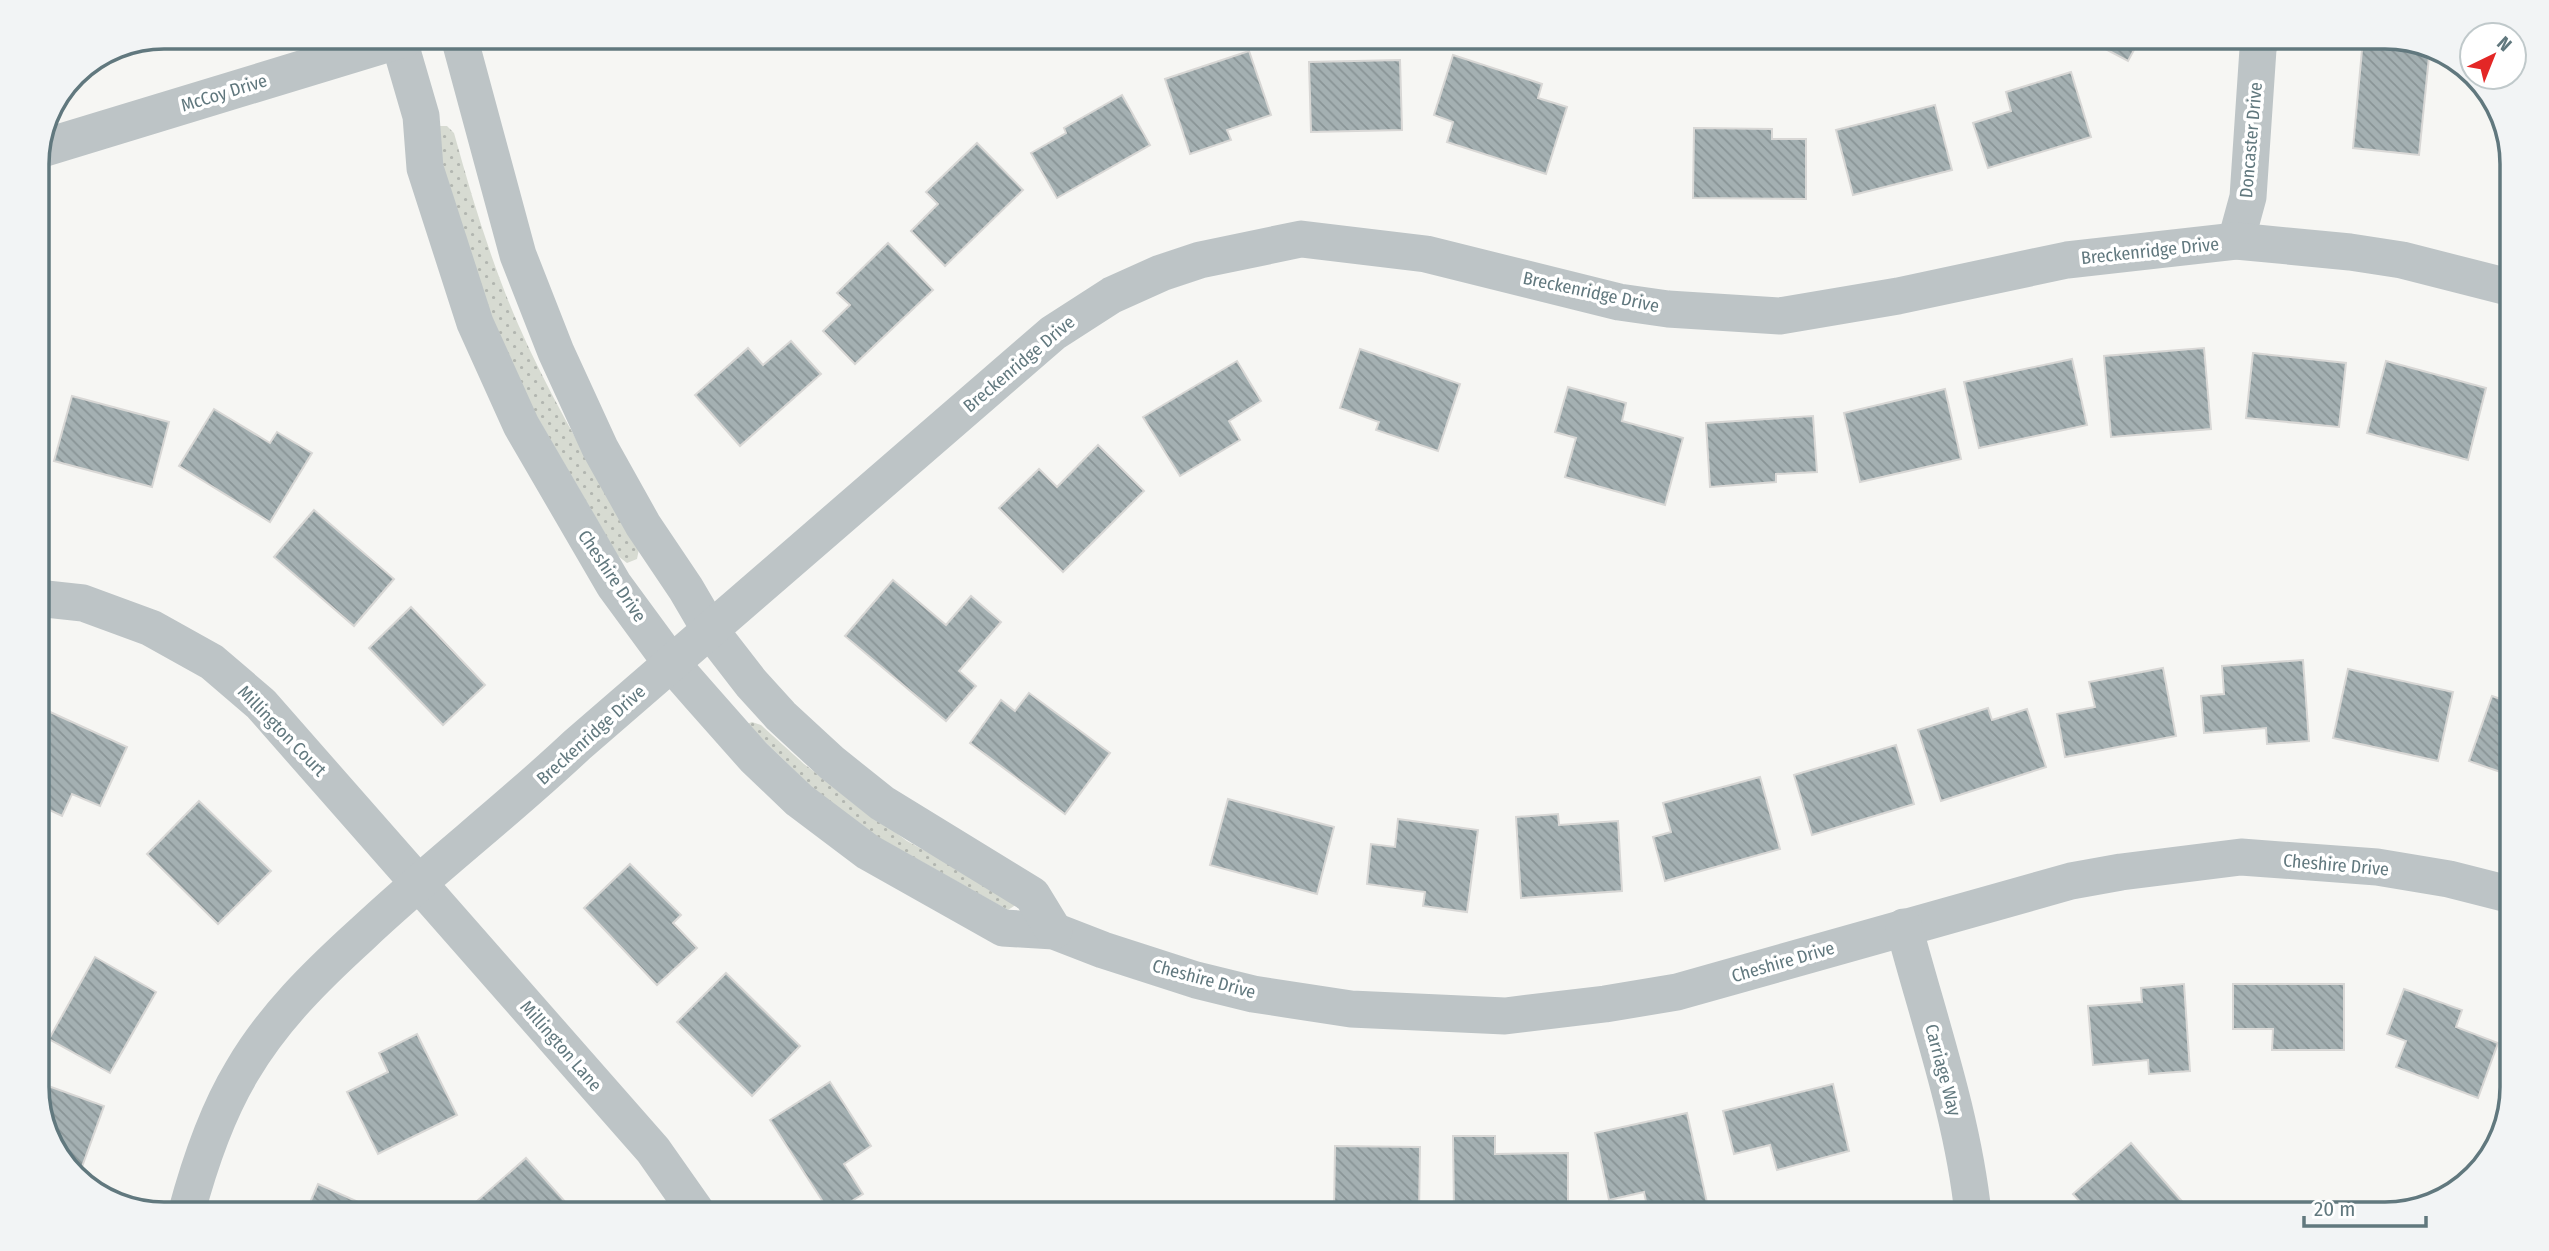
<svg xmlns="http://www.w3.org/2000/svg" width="2549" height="1251" font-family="'Fira Sans Condensed',sans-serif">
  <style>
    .green { fill: url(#green-dots) }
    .building { fill: url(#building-back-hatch); stroke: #d8d7d5; stroke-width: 2 }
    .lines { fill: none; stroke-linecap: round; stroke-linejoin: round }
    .minor { stroke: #bdc4c6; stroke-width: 37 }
    .tertiary { stroke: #bdc4c6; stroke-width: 38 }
    .labels { text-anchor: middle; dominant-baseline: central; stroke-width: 7; stroke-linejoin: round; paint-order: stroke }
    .street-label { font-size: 18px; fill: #61787e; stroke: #fff }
    .rim { fill: none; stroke: #61787e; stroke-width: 3.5 }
  </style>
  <defs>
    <pattern id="green-dots" width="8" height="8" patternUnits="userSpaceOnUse" patternTransform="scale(1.75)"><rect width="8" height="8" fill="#d7dbd2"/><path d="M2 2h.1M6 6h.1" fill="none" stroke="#b2b6b0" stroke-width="1.8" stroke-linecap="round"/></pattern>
    <pattern id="building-back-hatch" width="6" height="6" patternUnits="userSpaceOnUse" patternTransform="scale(1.75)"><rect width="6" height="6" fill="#a4b0b2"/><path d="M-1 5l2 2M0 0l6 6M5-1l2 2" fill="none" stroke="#899496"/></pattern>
  </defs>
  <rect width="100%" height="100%" fill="#f6f6f3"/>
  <g class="green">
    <path d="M 439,126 L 447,126 L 454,133 C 472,198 491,262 518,324 C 552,402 597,475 639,549 L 637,559 L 627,563 L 618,556 L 514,377 L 462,248 L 435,130 Z"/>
    <path d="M 752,722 L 761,725 L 804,764 L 907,841 L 1013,898 L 1017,904 L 1008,910 L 842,817 L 747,724 Z"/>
  </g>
  <g class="building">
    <path d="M 2100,37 L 2141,37 L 2128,61 L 2096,44 Z"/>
    <path d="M 2363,39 L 2430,47 L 2419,155 L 2353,148 Z"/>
    <path d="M 1249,51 L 1271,115 L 1227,130 L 1231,140 L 1190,154 L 1165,79 Z"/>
    <path d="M 1453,55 L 1542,84 L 1538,98 L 1567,107 L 1546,174 L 1447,142 L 1453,122 L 1434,115 Z"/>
    <path d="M 1400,60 L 1402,130 L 1311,132 L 1309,62 Z"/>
    <path d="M 2071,72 L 2091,137 L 1988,168 L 1973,123 L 2011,111 L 2006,92 Z"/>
    <path d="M 1122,95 L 1150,145 L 1057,198 L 1031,153 L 1066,133 L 1064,128 Z"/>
    <path d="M 1935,105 L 1952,170 L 1853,195 L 1836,130 Z"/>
    <path d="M 1694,128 L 1772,129 L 1772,139 L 1806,139 L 1806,199 L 1693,198 Z"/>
    <path d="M 977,143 L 1023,190 L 945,266 L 911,231 L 938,204 L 926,192 Z"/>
    <path d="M 888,243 L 933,290 L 855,364 L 823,331 L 850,305 L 837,293 Z"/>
    <path d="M 791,341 L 821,374 L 740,446 L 695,395 L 748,348 L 763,365 Z"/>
    <path d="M 2204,348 L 2211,429 L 2111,437 L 2104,356 Z"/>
    <path d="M 1360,349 L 1460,384 L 1438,451 L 1376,430 L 1379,422 L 1340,408 Z"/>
    <path d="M 2253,353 L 2346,363 L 2339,427 L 2246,418 Z"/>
    <path d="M 2072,359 L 2087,425 L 1979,448 L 1964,382 Z"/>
    <path d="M 1237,361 L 1261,401 L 1229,421 L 1240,440 L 1180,476 L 1143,417 Z"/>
    <path d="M 2386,361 L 2486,388 L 2468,460 L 2367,433 Z"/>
    <path d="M 1568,387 L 1626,403 L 1622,421 L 1683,438 L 1665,505 L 1565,477 L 1576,438 L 1555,432 Z"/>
    <path d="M 1945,389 L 1961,459 L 1860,482 L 1844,413 Z"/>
    <path d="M 72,396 L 169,422 L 152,487 L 54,461 Z"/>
    <path d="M 214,409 L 270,443 L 277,432 L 312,453 L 270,522 L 179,466 Z"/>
    <path d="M 1813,416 L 1817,472 L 1776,474 L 1776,482 L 1710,487 L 1706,423 Z"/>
    <path d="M 2512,417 L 2512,442 L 2503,438 Z"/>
    <path d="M 1098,445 L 1144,491 L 1063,572 L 999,508 L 1039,469 L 1057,487 Z"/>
    <path d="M 2512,460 L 2512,478 L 2505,475 Z"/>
    <path d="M 314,510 L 394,579 L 354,626 L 274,557 Z"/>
    <path d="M 893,580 L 946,625 L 971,596 L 1001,622 L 959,671 L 976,686 L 946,721 L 845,636 Z"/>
    <path d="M 411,607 L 485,685 L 443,725 L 369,648 Z"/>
    <path d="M 2303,660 L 2309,741 L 2267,744 L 2266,728 L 2204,733 L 2201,696 L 2224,694 L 2222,666 Z"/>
    <path d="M 2163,668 L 2176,736 L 2065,757 L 2057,714 L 2095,707 L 2089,682 Z"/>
    <path d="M 2348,669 L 2453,692 L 2438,761 L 2333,738 Z"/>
    <path d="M 1029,693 L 1110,753 L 1065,814 L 970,743 L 1001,700 L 1015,711 Z"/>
    <path d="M 2492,696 L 2512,703 L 2512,776 L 2469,761 Z"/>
    <path d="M 37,706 L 127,747 L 100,806 L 72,794 L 62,816 L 39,805 L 48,787 L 37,782 Z"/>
    <path d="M 1988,708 L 1992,720 L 2027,709 L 2046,767 L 1941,801 L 1918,730 Z"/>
    <path d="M 1896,745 L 1914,804 L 1812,835 L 1794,775 Z"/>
    <path d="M 1760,777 L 1780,849 L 1665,881 L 1653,837 L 1671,832 L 1663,803 Z"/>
    <path d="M 1228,799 L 1334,827 L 1317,894 L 1210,865 Z"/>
    <path d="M 199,801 L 271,871 L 218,924 L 147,854 Z"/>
    <path d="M 1558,814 L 1559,825 L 1618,821 L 1622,891 L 1521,898 L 1516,817 Z"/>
    <path d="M 1398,819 L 1478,830 L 1467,912 L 1423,906 L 1425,892 L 1367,884 L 1371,844 L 1395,847 Z"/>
    <path d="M 630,864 L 681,915 L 673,923 L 697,948 L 657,985 L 584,908 Z"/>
    <path d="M 95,957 L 156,992 L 110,1073 L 49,1039 Z"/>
    <path d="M 726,973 L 800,1046 L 752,1096 L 677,1022 Z"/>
    <path d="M 2184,984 L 2190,1071 L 2149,1074 L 2148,1060 L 2093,1065 L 2088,1006 L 2142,1002 L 2141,988 Z"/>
    <path d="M 2233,984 L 2344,984 L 2344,1050 L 2272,1050 L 2273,1029 L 2233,1029 Z"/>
    <path d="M 2404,989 L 2462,1010 L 2456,1027 L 2498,1043 L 2478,1098 L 2396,1067 L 2406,1041 L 2387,1034 Z"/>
    <path d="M 417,1034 L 457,1115 L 378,1154 L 347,1092 L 388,1072 L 379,1053 Z"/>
    <path d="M 830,1082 L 871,1146 L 844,1164 L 863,1194 L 831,1214 L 770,1120 Z"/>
    <path d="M 40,1083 L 104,1106 L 79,1175 L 58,1158 L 37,1095 Z"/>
    <path d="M 1833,1084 L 1849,1151 L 1777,1170 L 1770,1145 L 1734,1154 L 1723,1111 Z"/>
    <path d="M 1687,1113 L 1708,1207 L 1674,1214 L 1669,1214 L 1667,1207 L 1648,1211 L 1644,1192 L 1609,1200 L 1595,1133 Z"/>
    <path d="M 1453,1136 L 1495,1136 L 1495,1154 L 1568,1153 L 1568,1210 L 1454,1211 Z"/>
    <path d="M 2131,1143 L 2186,1206 L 2177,1214 L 2091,1214 L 2073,1194 Z"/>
    <path d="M 1335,1146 L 1420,1147 L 1419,1214 L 1334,1214 Z"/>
    <path d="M 526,1158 L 576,1214 L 489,1214 L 477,1201 Z"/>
    <path d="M 318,1184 L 376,1210 L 374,1214 L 305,1214 Z"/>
  </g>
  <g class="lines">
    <g class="minor">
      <path d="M 398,37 L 421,116 L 425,168 L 475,323 L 521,425 L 614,585 L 672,664 L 700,696 L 754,757 L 799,800 L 868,852 L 1003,928 L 1054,931 L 1103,950 L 1196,980 L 1253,994 L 1351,1009 L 1505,1016 L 1605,1004 L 1677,992 L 2071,881 L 2121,872 L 2241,857 L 2377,867 L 2449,879 L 2512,895"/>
      <path d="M 459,37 L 518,255 L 556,352 L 600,448 L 643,525 L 686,589 L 710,630 L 751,683 L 781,716 L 832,763 L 882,803 L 1032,895 L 1054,931"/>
      <path d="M 2236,241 L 2248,197 L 2258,49 L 2261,37"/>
      <path d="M 37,598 L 83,603 L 151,628 L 212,662 L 261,704 L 653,1150 L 698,1214"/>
      <path d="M 1904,927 C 1929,1021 1963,1117 1973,1214"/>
      <path d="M 186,1214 C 199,1165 216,1114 242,1071 C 273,1018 316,976 361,935 C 431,869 507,811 577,745 L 1053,333 L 1112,295 L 1161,273 L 1200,260 L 1301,239 L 1426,254 L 1619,302 L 1668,309 L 1780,316 L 1898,296 L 2067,260 L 2236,241 L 2350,252 L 2402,260 L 2512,288"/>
    </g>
    <path class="tertiary" d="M 40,149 L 408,37"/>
  </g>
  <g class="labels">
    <g class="street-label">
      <text transform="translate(224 93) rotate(-17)">McCoy Drive</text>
      <text transform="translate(2251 140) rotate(-85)">Doncaster Drive</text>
      <text transform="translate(2150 251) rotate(-6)">Breckenridge Drive</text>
      <text transform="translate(1591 292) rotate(12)">Breckenridge Drive</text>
      <text transform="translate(1019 364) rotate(-40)">Breckenridge Drive</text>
      <text transform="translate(612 576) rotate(56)">Cheshire Drive</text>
      <text transform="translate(282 731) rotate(46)">Millington Court</text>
      <text transform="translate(591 735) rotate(-42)">Breckenridge Drive</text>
      <text transform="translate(2336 865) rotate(5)">Cheshire Drive</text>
      <text transform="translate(1783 962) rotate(-16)">Cheshire Drive</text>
      <text transform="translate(1204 979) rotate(15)">Cheshire Drive</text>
      <text transform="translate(561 1046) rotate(49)">Millington Lane</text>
      <text transform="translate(1943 1070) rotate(75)">Carriage Way</text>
    </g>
  </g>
  <path d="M0 0H2549V1251H0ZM164 49H2385A115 115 0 0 1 2500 164V1087A115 115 0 0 1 2385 1202H164A115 115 0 0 1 49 1087V164A115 115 0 0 1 164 49Z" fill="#f2f4f5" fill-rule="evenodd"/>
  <path class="rim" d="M164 49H2385A115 115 0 0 1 2500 164V1087A115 115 0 0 1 2385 1202H164A115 115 0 0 1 49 1087V164A115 115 0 0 1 164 49Z"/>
  <g transform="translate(2493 56) rotate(43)"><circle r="33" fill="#ffffff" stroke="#c0c9cb" stroke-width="2"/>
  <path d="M0-5L12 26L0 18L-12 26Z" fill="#e32726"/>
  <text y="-10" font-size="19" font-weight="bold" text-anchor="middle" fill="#61787e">N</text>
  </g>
  <path d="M2304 1216v10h122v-10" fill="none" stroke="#61787e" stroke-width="3.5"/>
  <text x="2314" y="1216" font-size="21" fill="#61787e" stroke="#ffffff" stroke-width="5" paint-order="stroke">20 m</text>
</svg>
